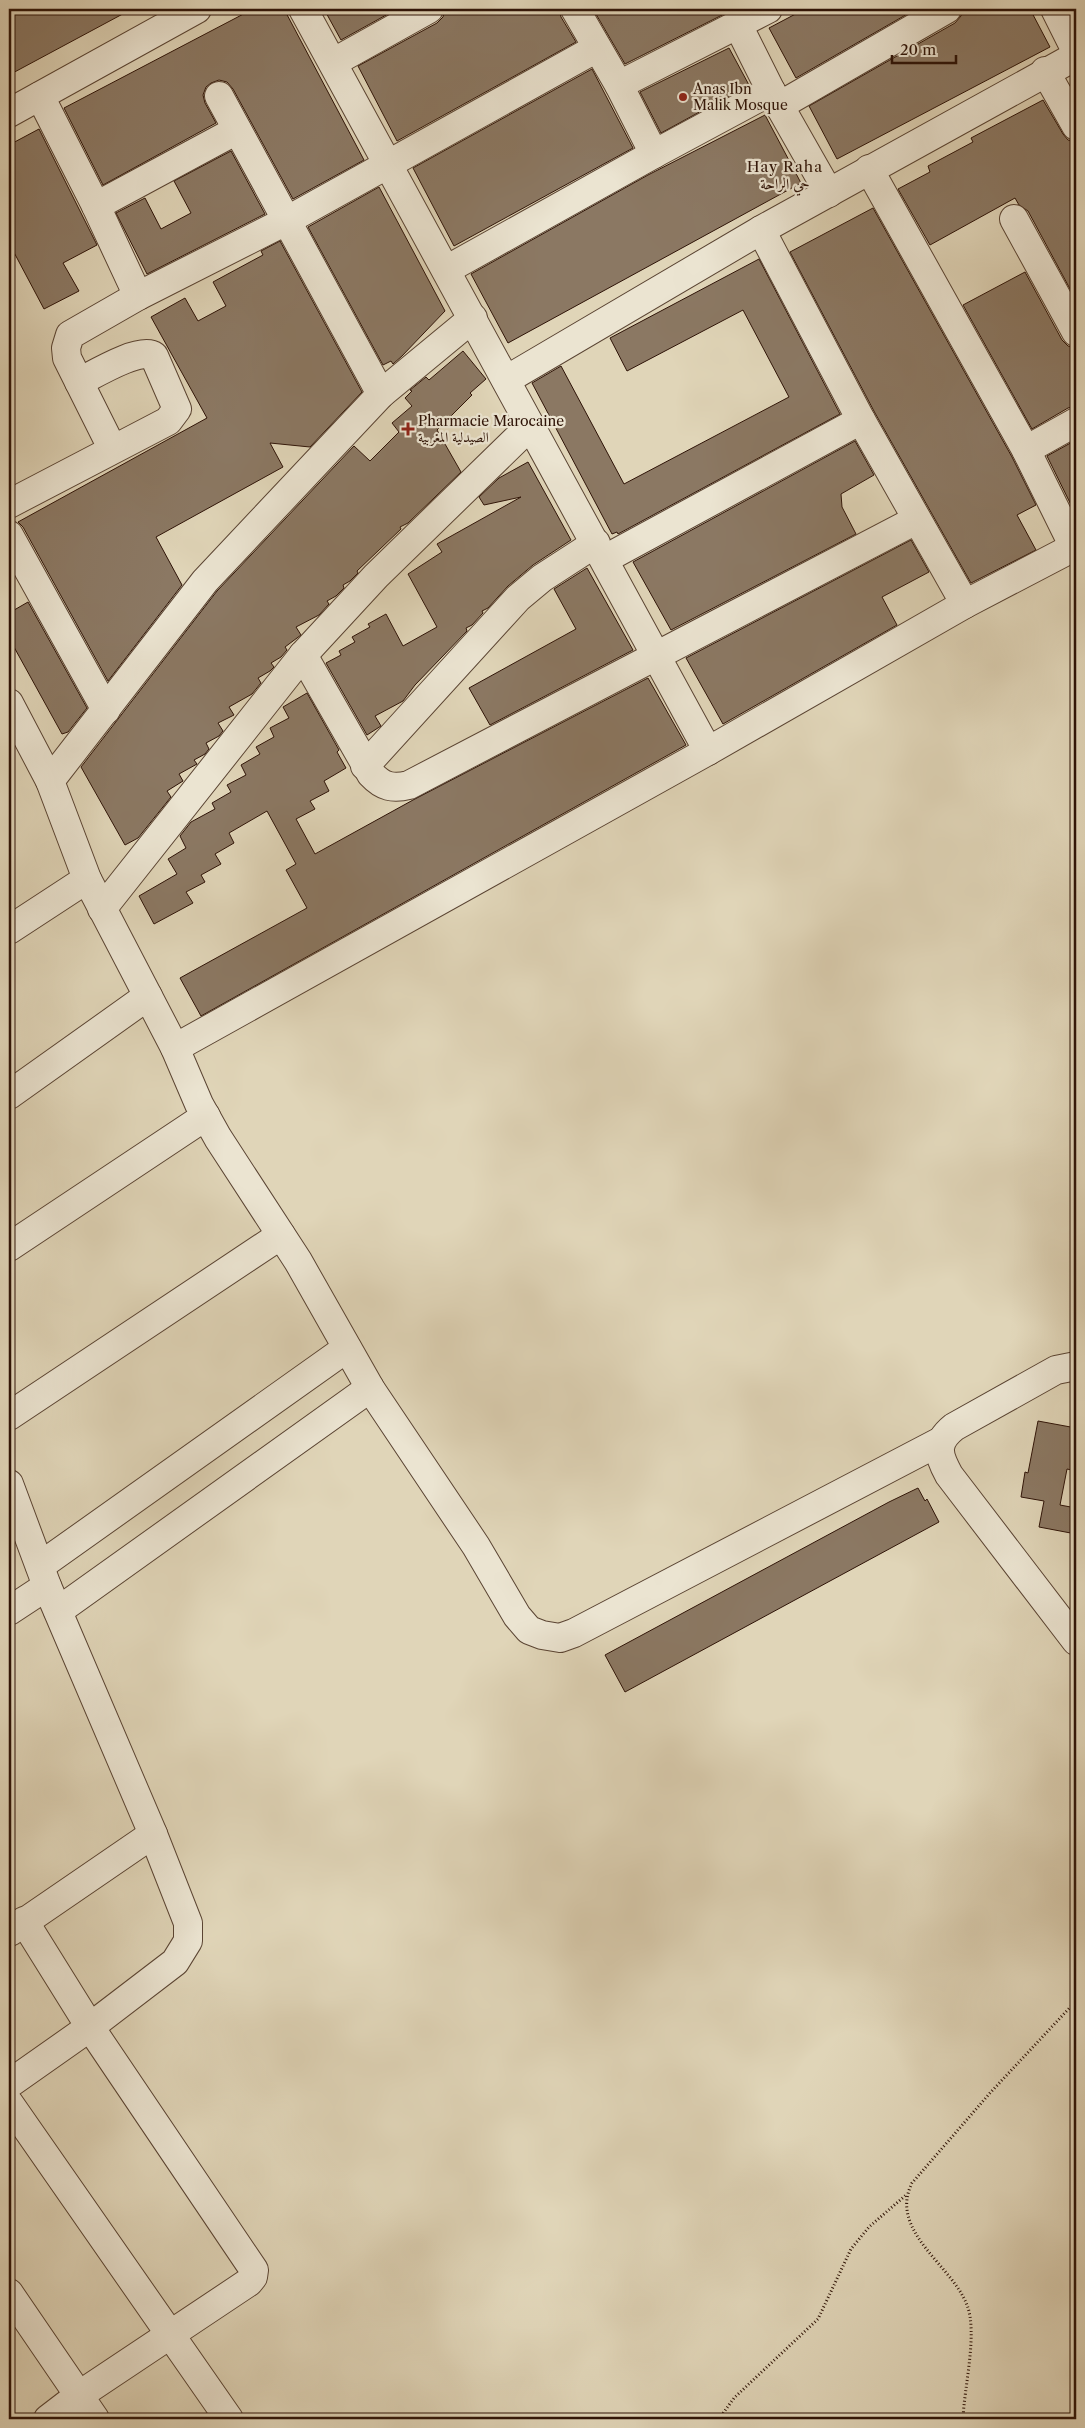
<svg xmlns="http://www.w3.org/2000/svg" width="1085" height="2428" font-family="'Libre Caslon Text',Amiri,serif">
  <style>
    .building { fill: #8b7863; stroke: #2e1307 }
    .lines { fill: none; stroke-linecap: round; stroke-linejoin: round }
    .minor-casing { stroke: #5a4433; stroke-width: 30 }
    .path { stroke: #2e1307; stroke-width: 3; stroke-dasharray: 1 2.5; stroke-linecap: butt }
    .minor { stroke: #ebe4d1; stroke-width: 28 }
    .poi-dot { fill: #8f2418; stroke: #ebe4d1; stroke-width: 2 }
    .labels { text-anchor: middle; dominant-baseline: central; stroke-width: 4.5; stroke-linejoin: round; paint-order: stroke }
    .poi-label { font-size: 14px; fill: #2e1307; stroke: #ebe4d1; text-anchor: start }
    .neighbourhood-label { font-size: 15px; letter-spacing: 1px; fill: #2e1307; stroke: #ebe4d1 }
  </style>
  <rect width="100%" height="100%" fill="#e0d5b8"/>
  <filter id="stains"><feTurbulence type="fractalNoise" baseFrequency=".004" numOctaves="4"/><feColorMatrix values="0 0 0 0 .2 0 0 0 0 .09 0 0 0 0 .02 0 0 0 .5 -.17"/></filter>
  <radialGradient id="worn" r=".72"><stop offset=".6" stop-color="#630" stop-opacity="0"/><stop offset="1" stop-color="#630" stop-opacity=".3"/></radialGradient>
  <g class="building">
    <path d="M 9,9 L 132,9 L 9,75 Z"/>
    <path d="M 253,9 L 284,9 L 364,160 L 293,199 L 233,89 L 227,82 L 219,80 L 211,83 L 206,87 L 203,95 L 205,103 L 216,123 L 103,185 L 64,108 Z"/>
    <path d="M 324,9 L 397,9 L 341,40 Z"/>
    <path d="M 445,9 L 559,9 L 561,17 L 576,42 L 397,141 L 358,66 L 437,23 L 443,17 Z"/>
    <path d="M 593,9 L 734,9 L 625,64 Z"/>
    <path d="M 805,9 L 916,9 L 796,78 L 769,28 Z"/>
    <path d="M 963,9 L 1030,9 L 1050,47 L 837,159 L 809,106 L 955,23 L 961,16 Z"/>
    <path d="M 729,48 L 749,85 L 661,133 L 640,92 Z"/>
    <path d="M 592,69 L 633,148 L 454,246 L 413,168 Z"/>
    <path d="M 1043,100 L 1063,134 L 1068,140 L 1076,142 L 1076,300 L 1028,211 L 1019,205 L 1015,198 L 930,245 L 898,189 L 930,172 L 928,166 L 973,142 L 971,138 Z"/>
    <path d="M 765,115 L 801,183 L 508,343 L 471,274 L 648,175 Z"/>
    <path d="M 39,129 L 97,245 L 63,263 L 79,291 L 44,309 L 9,243 L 9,186 L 14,170 L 9,160 L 9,145 Z"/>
    <path d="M 231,151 L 265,214 L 147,274 L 116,213 L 145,198 L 161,229 L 191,213 L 174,181 Z"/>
    <path d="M 379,187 L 445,311 L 402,356 L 393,364 L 391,361 L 383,365 L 308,227 Z"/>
    <path d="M 873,208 L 1012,457 L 1036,505 L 1017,515 L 1036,550 L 971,583 L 875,413 L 790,252 Z"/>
    <path d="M 280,241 L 362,392 L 310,447 L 270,443 L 283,467 L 156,537 L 182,585 L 108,681 L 23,527 L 18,522 L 207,418 L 151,317 L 185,298 L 198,321 L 226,306 L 213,282 L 263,255 L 261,251 Z"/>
    <path d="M 759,259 L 840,414 L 618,534 L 617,532 L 612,534 L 532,383 L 561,366 L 624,484 L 789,397 L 743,310 L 627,371 L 610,338 Z"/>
    <path d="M 1025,272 L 1062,340 L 1068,346 L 1076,348 L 1076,406 L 1068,408 L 1032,429 L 963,305 Z"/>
    <path d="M 463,351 L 486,379 L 470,393 L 472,395 L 437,430 L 461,472 L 408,523 L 400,527 L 401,529 L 357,571 L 358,573 L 350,581 L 343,585 L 344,588 L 336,596 L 327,601 L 329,604 L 319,615 L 296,627 L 301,635 L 285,647 L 287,650 L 281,657 L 271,663 L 274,667 L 270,671 L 258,678 L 261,683 L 252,694 L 229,707 L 234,715 L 218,723 L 223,731 L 219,736 L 206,743 L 209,749 L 205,754 L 194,760 L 197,764 L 179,774 L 183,781 L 167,791 L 171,797 L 138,838 L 125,845 L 81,767 L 217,591 L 354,446 L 370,461 L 399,432 L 392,423 L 412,406 L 405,398 L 412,391 L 410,390 L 426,377 L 429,380 Z"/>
    <path d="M 1076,440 L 1076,515 L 1047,456 Z"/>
    <path d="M 855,441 L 874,475 L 841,494 L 842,507 L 856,534 L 671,630 L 633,562 Z"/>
    <path d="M 528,462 L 571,540 L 533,565 L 508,586 L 488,608 L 482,611 L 483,613 L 472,625 L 466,628 L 467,631 L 415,685 L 403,701 L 375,716 L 381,726 L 367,735 L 326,663 L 341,655 L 339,651 L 355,642 L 352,637 L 370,627 L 368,624 L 386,614 L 403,646 L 437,627 L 408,574 L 442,552 L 437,544 L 521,497 L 484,505 L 479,497 L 499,478 Z"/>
    <path d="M 911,540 L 929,572 L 882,597 L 897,625 L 723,724 L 686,658 Z"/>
    <path d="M 587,568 L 633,650 L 490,725 L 469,688 L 576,629 L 554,589 Z"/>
    <path d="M 28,602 L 87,708 L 68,732 L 62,734 L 9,638 L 9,613 Z"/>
    <path d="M 648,678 L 686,745 L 201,1016 L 180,978 L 307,908 L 286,870 L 296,864 L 267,811 L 229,833 L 234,843 L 215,854 L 221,864 L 201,875 L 205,882 L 186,892 L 193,903 L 154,924 L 139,896 L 177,874 L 168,859 L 186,848 L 180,836 L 191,822 L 215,809 L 212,803 L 231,792 L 227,785 L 246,775 L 241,765 L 260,754 L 256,747 L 274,737 L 270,728 L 289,718 L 283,707 L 307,693 L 339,750 L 337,752 L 346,768 L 324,781 L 329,791 L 310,801 L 315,809 L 296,819 L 315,854 L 413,800 Z"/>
    <path d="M 1038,1421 L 1076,1428 L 1076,1471 L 1067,1469 L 1060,1505 L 1076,1508 L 1076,1534 L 1039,1527 L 1044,1501 L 1021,1497 L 1025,1472 L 1028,1473 Z"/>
    <path d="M 918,1488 L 925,1501 L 927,1499 L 939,1522 L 625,1692 L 605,1655 L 889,1502 Z"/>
  </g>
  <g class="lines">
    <defs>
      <g id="minor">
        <path d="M 303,9 L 708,751"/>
        <path d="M 575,9 L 619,85 L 654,154"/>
        <path d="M 1055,9 L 1076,51"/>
        <path d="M 738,25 L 771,91 L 829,193"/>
        <path d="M 334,62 L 429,9"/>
        <path d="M 1045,71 L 1076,126"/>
        <path d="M 619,85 L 768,9"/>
        <path d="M 40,96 L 96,206 L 138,296"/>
        <path d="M 219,96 L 381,394"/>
        <path d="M 779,106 L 947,9"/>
        <path d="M 9,113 L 197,9"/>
        <path d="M 869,169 L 1026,450 L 1074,547"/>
        <path d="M 96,206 L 237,130"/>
        <path d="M 1014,219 L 1076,332"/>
        <path d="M 761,230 L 861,420 L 965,604"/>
        <path d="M 446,270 L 654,154 L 771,91"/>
        <path d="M 506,380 L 761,230 L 1076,56"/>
        <path d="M 112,448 L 67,358 L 66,348 L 70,335 L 138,296 L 286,221 L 597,48"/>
        <path d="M 1026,450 L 1076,422"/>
        <path d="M 9,504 L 168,421 L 177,409 L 154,356 C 141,346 93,375 79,382"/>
        <path d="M 9,535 L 106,710"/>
        <path d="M 605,559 L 861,420"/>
        <path d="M 303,655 L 371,774 C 383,787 393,789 409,785 L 916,520"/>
        <path d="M 9,703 L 50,781 L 87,879 L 175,1048 L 708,751 L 965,604 L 1076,546"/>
        <path d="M 365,766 L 518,598 L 542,578 L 596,543"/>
        <path d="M 50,781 L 205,581 L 381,394 L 473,318"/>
        <path d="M 102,909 L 303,655 L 376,576 L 530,426"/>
        <path d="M 9,930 L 87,879"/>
        <path d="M 175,1048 L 199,1104 L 218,1138 L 298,1261 L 370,1388 L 476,1546 L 517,1616 L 529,1630 L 542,1635 L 560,1638 L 574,1633 L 941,1441"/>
        <path d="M 9,1095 L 148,996"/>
        <path d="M 9,1247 L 206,1116"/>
        <path d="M 1076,1366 L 1056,1370 L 954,1427 C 934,1443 938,1455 949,1475 L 1076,1641"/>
        <path d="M 9,1416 L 281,1235"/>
        <path d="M 9,1484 L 47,1586 L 153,1834 L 188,1923 L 188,1941 L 175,1962 L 90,2027 L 9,2084"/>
        <path d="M 40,1566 L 347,1348"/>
        <path d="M 9,1611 L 47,1586"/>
        <path d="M 58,1611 L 370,1388"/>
        <path d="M 24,1921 L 90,2027 L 254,2270 L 253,2277 L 249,2282 L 78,2396 L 48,2419"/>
        <path d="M 10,1932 L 153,1834"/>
        <path d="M 9,2103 L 229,2419"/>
        <path d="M 9,2293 L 95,2419"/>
      </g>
    </defs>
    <use href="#minor" class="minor-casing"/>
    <g class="path">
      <path d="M 719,2419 L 734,2398 L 818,2319 L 851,2249 L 869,2227 L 906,2195"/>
      <path d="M 963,2419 C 964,2388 978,2333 967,2305 C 952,2265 888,2231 912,2183 L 990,2093 L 1076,2001"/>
    </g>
    <use href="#minor" class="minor"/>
  </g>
  <g class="poi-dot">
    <circle cx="683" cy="97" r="5"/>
    <path d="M405.5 421.5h5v5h5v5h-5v5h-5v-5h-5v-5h5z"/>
  </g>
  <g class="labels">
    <g class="poi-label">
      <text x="693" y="89">Anas Ibn<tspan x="693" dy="16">Malik Mosque</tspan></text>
      <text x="418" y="421">Pharmacie Marocaine<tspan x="418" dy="16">الصيدلية المغربية</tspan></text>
    </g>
    <g class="neighbourhood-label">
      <text x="785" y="166">Hay Raha<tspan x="785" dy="17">حي الراحة</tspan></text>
    </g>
  </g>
  <rect width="1085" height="2428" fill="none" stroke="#e0d5b8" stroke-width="30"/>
  <rect x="10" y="10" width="1065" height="2408" fill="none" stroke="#2e1307" stroke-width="2.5"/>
  <rect x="15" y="15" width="1055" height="2398" fill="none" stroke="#2e1307"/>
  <path d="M892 55v8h64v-8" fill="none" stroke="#2e1307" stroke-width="2.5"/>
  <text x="900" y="55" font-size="15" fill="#2e1307" stroke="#ebe4d1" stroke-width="4" paint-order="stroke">20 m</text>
  <rect width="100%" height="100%" filter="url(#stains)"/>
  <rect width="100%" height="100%" fill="url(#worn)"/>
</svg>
